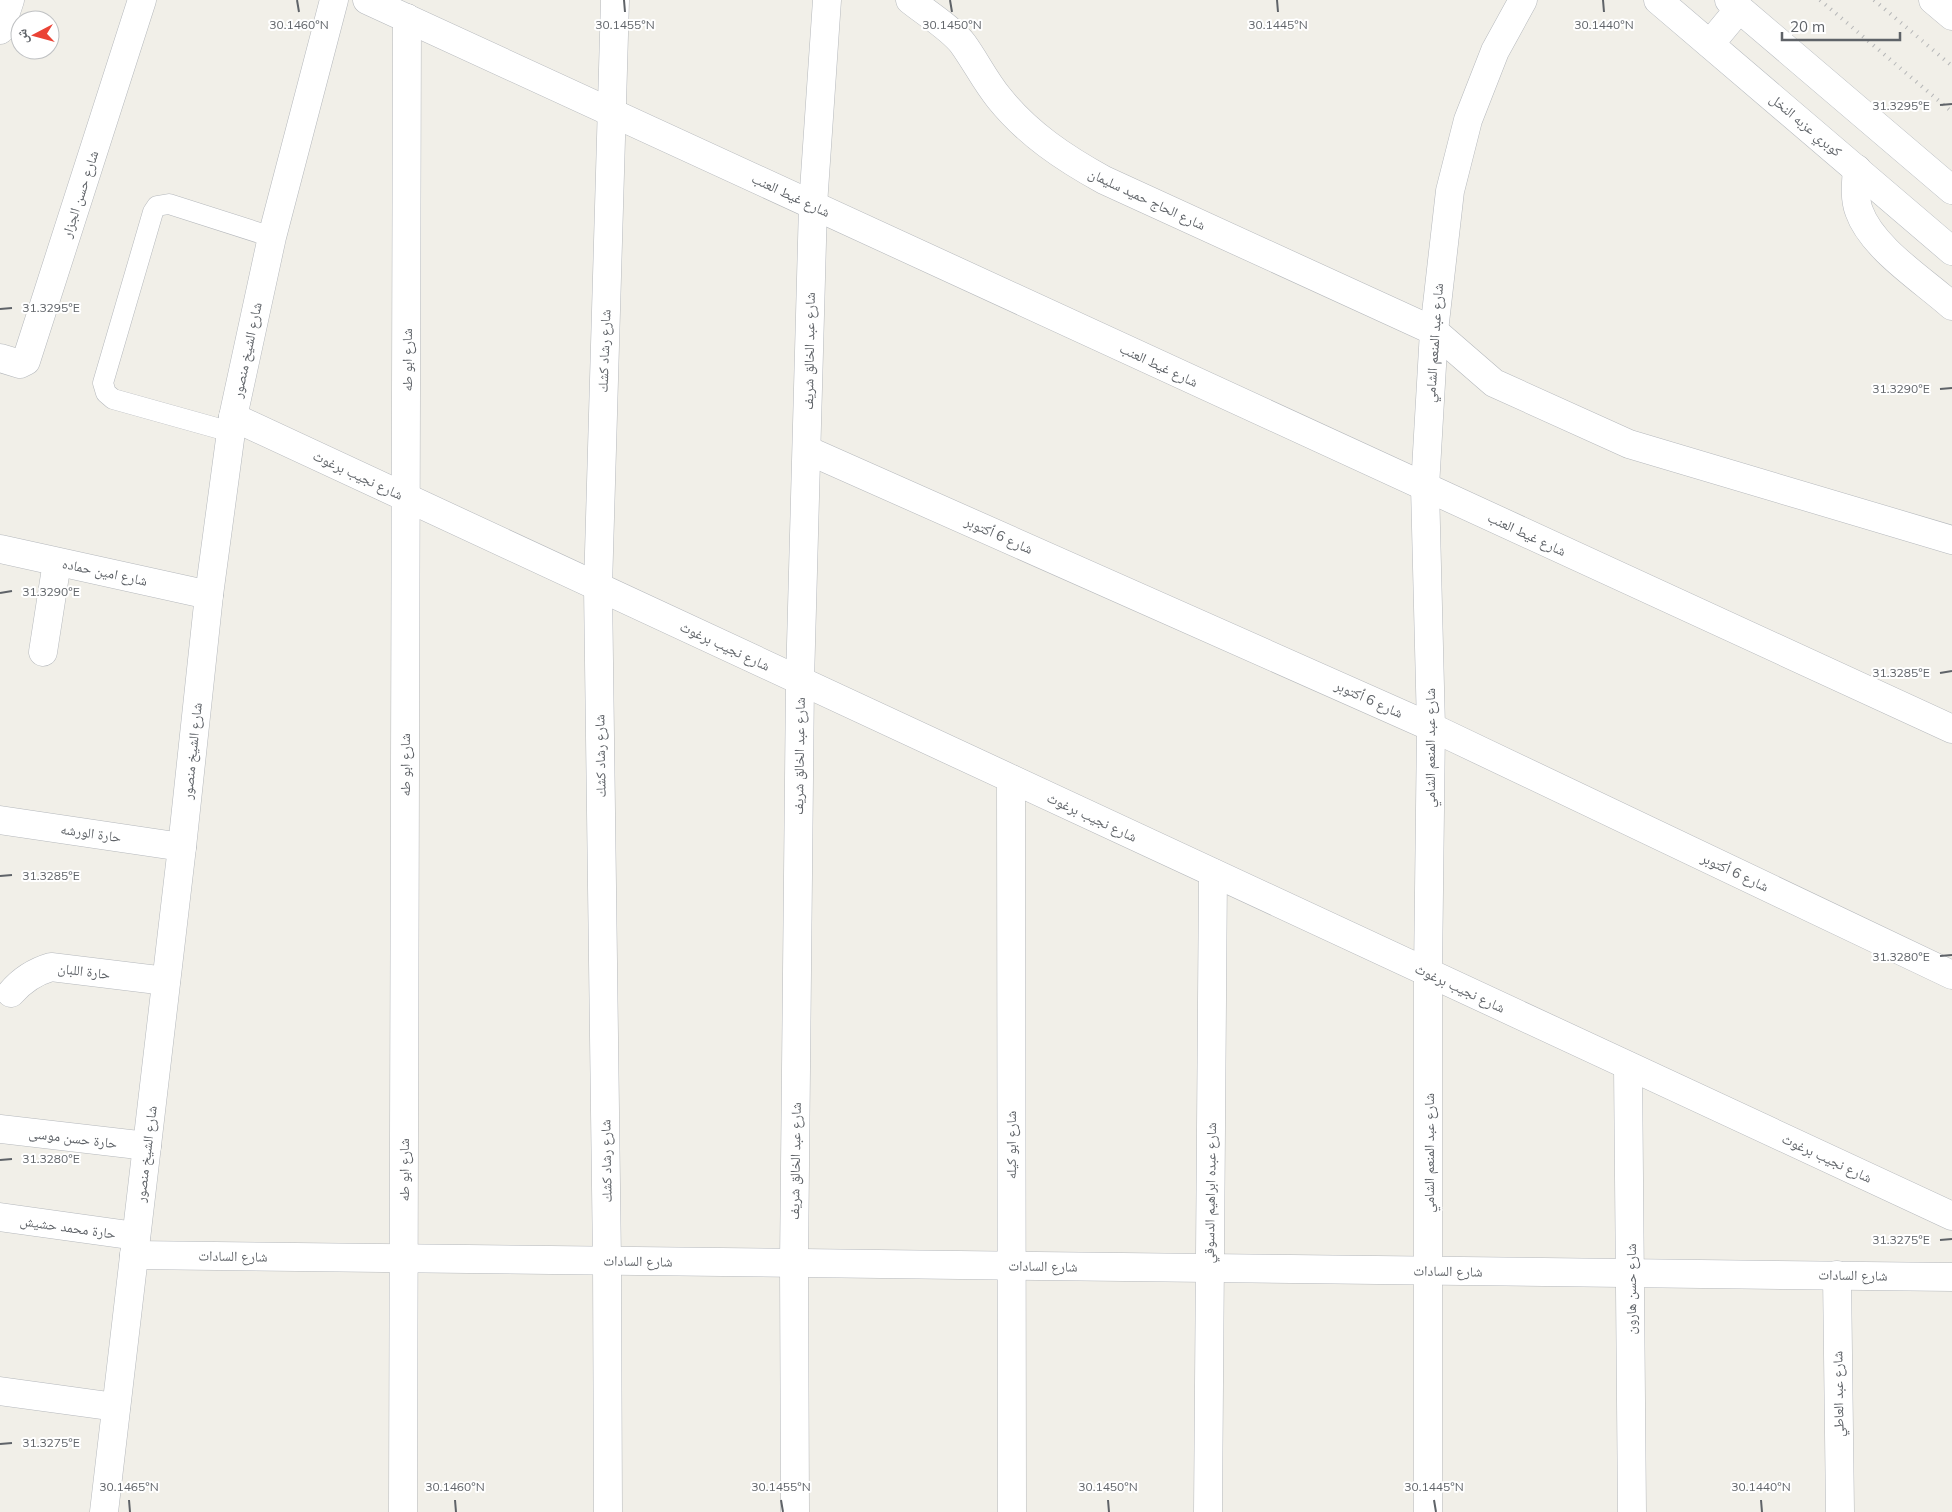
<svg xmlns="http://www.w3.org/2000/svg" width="1952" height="1512" font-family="Mulish,'Noto Naskh Arabic',sans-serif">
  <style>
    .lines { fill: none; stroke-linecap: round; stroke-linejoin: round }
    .service-casing { stroke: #b5b8bc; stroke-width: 21 }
    .minor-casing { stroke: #b5b8bc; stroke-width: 29 }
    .tertiary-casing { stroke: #b5b8bc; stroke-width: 29 }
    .secondary-casing { stroke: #b6babf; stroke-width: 29 }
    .service { stroke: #fff; stroke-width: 20 }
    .minor { stroke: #fff; stroke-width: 28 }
    .tertiary { stroke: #fff; stroke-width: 28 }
    .secondary { stroke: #fff; stroke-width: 28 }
    .rail { stroke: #b6b7b8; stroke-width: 4; stroke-dasharray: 1 6; stroke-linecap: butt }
    .ticks { fill: none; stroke: #5f6368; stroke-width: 2 }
    .labels { text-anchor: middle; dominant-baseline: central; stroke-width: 4; stroke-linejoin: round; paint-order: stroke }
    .street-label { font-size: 14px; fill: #5f6368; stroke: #fff }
    .ticks-label { font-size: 12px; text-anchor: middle; fill: #5f6368; stroke: #fff; stroke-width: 4; stroke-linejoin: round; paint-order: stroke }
  </style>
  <rect width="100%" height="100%" fill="#f1efe8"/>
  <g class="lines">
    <defs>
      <path id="service" d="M 231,432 L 113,399 L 106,393 L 103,383 L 153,212 L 157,206 L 169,204 L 272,237"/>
      <g id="minor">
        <path d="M 367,0 L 1952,729"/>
        <path d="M 910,0 C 925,12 953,30 963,44 C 976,62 985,81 999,98 C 1028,134 1064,158 1104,180 L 1434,331 L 1494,383 L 1629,444 L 1952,540"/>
        <path d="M 1933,0 L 1952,16"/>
        <path d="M 0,30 L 10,0"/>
        <path d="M 0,358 L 20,364 L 26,361 L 142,0"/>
        <path d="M 233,417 L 1952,1216"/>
        <path d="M 807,450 L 1431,727 L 1952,975"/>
        <path d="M 0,549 L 209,595"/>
        <path d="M 43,652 L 57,562"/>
        <path d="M 1011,779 L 1012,1512"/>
        <path d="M 0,820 L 182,847"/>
        <path d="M 11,993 C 22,980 34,972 51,967 L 166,981"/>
        <path d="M 1628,1066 L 1632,1512"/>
        <path d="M 0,1129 L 147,1146"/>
        <path d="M 0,1217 L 136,1236"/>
        <path d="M 134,1255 L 1952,1277"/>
        <path d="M 1837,1275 L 1840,1512"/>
        <path d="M 0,1391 L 116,1407"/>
        <path d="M 104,1512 L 182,847 L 209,595 L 233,417 L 272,237 L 334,0"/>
        <path d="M 403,1512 L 407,18"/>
        <path d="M 608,1512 L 607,1261 L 598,587 L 615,0"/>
        <path d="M 795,1512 L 794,1263 L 800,681 L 813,205 L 827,0"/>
        <path d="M 1208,1512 L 1213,873"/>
        <path d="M 1428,1512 L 1428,973 L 1431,727 L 1425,487 L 1434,331 L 1450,191 L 1468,120 L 1495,51 L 1523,0"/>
      </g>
      <path id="tertiary" d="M 1857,169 C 1856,182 1854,198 1859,211 C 1872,248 1923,280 1952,306"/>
      <g id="secondary">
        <path d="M 1658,0 L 1952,251"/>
        <path d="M 1729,0 L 1952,190"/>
        <path d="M 1710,44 L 1739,9"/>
      </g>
    </defs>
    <use href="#service" class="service-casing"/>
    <use href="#minor" class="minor-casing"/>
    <use href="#tertiary" class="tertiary-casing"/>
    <use href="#secondary" class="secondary-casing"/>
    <use href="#service" class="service"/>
    <use href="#minor" class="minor"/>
    <use href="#tertiary" class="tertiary"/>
    <use href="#secondary" class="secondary"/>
    <g class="rail">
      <path d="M 1820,0 L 1952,112"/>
      <path d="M 1874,0 L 1952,66"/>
    </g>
  </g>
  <path class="ticks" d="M 297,0 L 299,12M 624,0 L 625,12M 950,0 L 952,12M 1277,0 L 1278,12M 1603,0 L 1604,12M 1940,105 L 1952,104M 0,309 L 12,308M 1940,389 L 1952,388M 0,593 L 12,591M 1940,673 L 1952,671M 0,876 L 12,875M 1940,956 L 1952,955M 0,1160 L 12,1159M 1940,1240 L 1952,1239M 0,1444 L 12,1443M 129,1500 L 130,1512M 455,1500 L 456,1512M 781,1500 L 783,1512M 1108,1500 L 1109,1512M 1434,1500 L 1436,1512M 1761,1500 L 1762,1512"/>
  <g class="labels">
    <g class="street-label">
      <text transform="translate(1806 125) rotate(40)">كوبري عزبه النخل</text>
      <text transform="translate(80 194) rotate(-72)">شارع حسن الجزار</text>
      <text transform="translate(791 195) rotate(25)">شارع غيط العنب</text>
      <text transform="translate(1147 199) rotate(25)">شارع الحاج حميد سليمان</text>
      <text transform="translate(1434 343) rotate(-86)">شارع عبد المنعم الشامي</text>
      <text transform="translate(247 350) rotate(-78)">شارع الشيخ منصور</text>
      <text transform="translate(604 351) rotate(-88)">شارع رشاد كشك</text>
      <text transform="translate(809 351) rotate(-89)">شارع عبد الخالق شريف</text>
      <text transform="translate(407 360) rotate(-90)">شارع ابو طه</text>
      <text transform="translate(1159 365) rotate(25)">شارع غيط العنب</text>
      <text transform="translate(358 475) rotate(25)">شارع نجيب برغوث</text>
      <text transform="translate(1527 534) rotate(25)">شارع غيط العنب</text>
      <text transform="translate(999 535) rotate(24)">شارع 6 أكتوبر</text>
      <text transform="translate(105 572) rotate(12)">شارع امين حماده</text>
      <text transform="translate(725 646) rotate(25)">شارع نجيب برغوث</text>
      <text transform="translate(1369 699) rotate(24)">شارع 6 أكتوبر</text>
      <text transform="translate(1430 748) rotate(-90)">شارع عبد المنعم الشامي</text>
      <text transform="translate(192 751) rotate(-84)">شارع الشيخ منصور</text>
      <text transform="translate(600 756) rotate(-91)">شارع رشاد كشك</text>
      <text transform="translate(799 756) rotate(-89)">شارع عبد الخالق شريف</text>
      <text transform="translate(405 765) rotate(-90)">شارع ابو طه</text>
      <text transform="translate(1092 817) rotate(25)">شارع نجيب برغوث</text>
      <text transform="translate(91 833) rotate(8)">حارة الورشه</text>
      <text transform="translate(1735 872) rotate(25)">شارع 6 أكتوبر</text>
      <text transform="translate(84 971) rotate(7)">حارة اللبان</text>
      <text transform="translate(1460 988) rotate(25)">شارع نجيب برغوث</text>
      <text transform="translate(73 1138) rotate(7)">حارة حسن موسى</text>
      <text transform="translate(1011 1145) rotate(-90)">شارع ابو كيله</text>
      <text transform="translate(1429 1153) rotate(-90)">شارع عبد المنعم الشامي</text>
      <text transform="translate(146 1154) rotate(-83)">شارع الشيخ منصور</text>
      <text transform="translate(1827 1158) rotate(25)">شارع نجيب برغوث</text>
      <text transform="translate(606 1161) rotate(-91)">شارع رشاد كشك</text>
      <text transform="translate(795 1161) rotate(-89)">شارع عبد الخالق شريف</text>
      <text transform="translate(404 1170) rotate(-90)">شارع ابو طه</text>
      <text transform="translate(1210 1193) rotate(-89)">شارع عبده ابراهيم الدسوقي</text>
      <text transform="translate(68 1227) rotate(8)">حارة محمد حشيش</text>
      <text transform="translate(233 1256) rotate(1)">شارع السادات</text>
      <text transform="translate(638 1261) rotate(1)">شارع السادات</text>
      <text transform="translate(1043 1266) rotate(1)">شارع السادات</text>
      <text transform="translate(1448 1271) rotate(1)">شارع السادات</text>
      <text transform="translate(1853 1275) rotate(1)">شارع السادات</text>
      <text transform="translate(1631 1289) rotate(-90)">شارع حسن هارون</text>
      <text transform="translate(1838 1394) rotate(-91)">شارع عبد العاطي</text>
    </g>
  </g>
  <g class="ticks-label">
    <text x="299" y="29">30.1460°N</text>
    <text x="625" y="29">30.1455°N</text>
    <text x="952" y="29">30.1450°N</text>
    <text x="1278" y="29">30.1445°N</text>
    <text x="1604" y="29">30.1440°N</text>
    <text x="1901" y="110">31.3295°E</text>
    <text x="51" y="312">31.3295°E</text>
    <text x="1901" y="393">31.3290°E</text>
    <text x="51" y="596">31.3290°E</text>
    <text x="1901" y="677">31.3285°E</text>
    <text x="51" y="880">31.3285°E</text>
    <text x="1901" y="961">31.3280°E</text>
    <text x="51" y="1163">31.3280°E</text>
    <text x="1901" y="1244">31.3275°E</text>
    <text x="51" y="1447">31.3275°E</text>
    <text x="129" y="1491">30.1465°N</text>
    <text x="455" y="1491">30.1460°N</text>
    <text x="781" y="1491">30.1455°N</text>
    <text x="1108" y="1491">30.1450°N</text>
    <text x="1434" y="1491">30.1445°N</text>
    <text x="1761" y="1491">30.1440°N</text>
  </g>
  <g transform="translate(35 35) rotate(264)"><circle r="24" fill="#ffffff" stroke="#bfc1c3"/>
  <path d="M0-4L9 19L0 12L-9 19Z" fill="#ea4335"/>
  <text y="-8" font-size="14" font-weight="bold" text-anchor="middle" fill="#5f6368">ش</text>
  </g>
  <path d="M1782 32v8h118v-8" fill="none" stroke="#5f6368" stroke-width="2.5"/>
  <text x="1790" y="32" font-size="15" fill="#5f6368" stroke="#ffffff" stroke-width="4" paint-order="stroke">20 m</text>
</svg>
